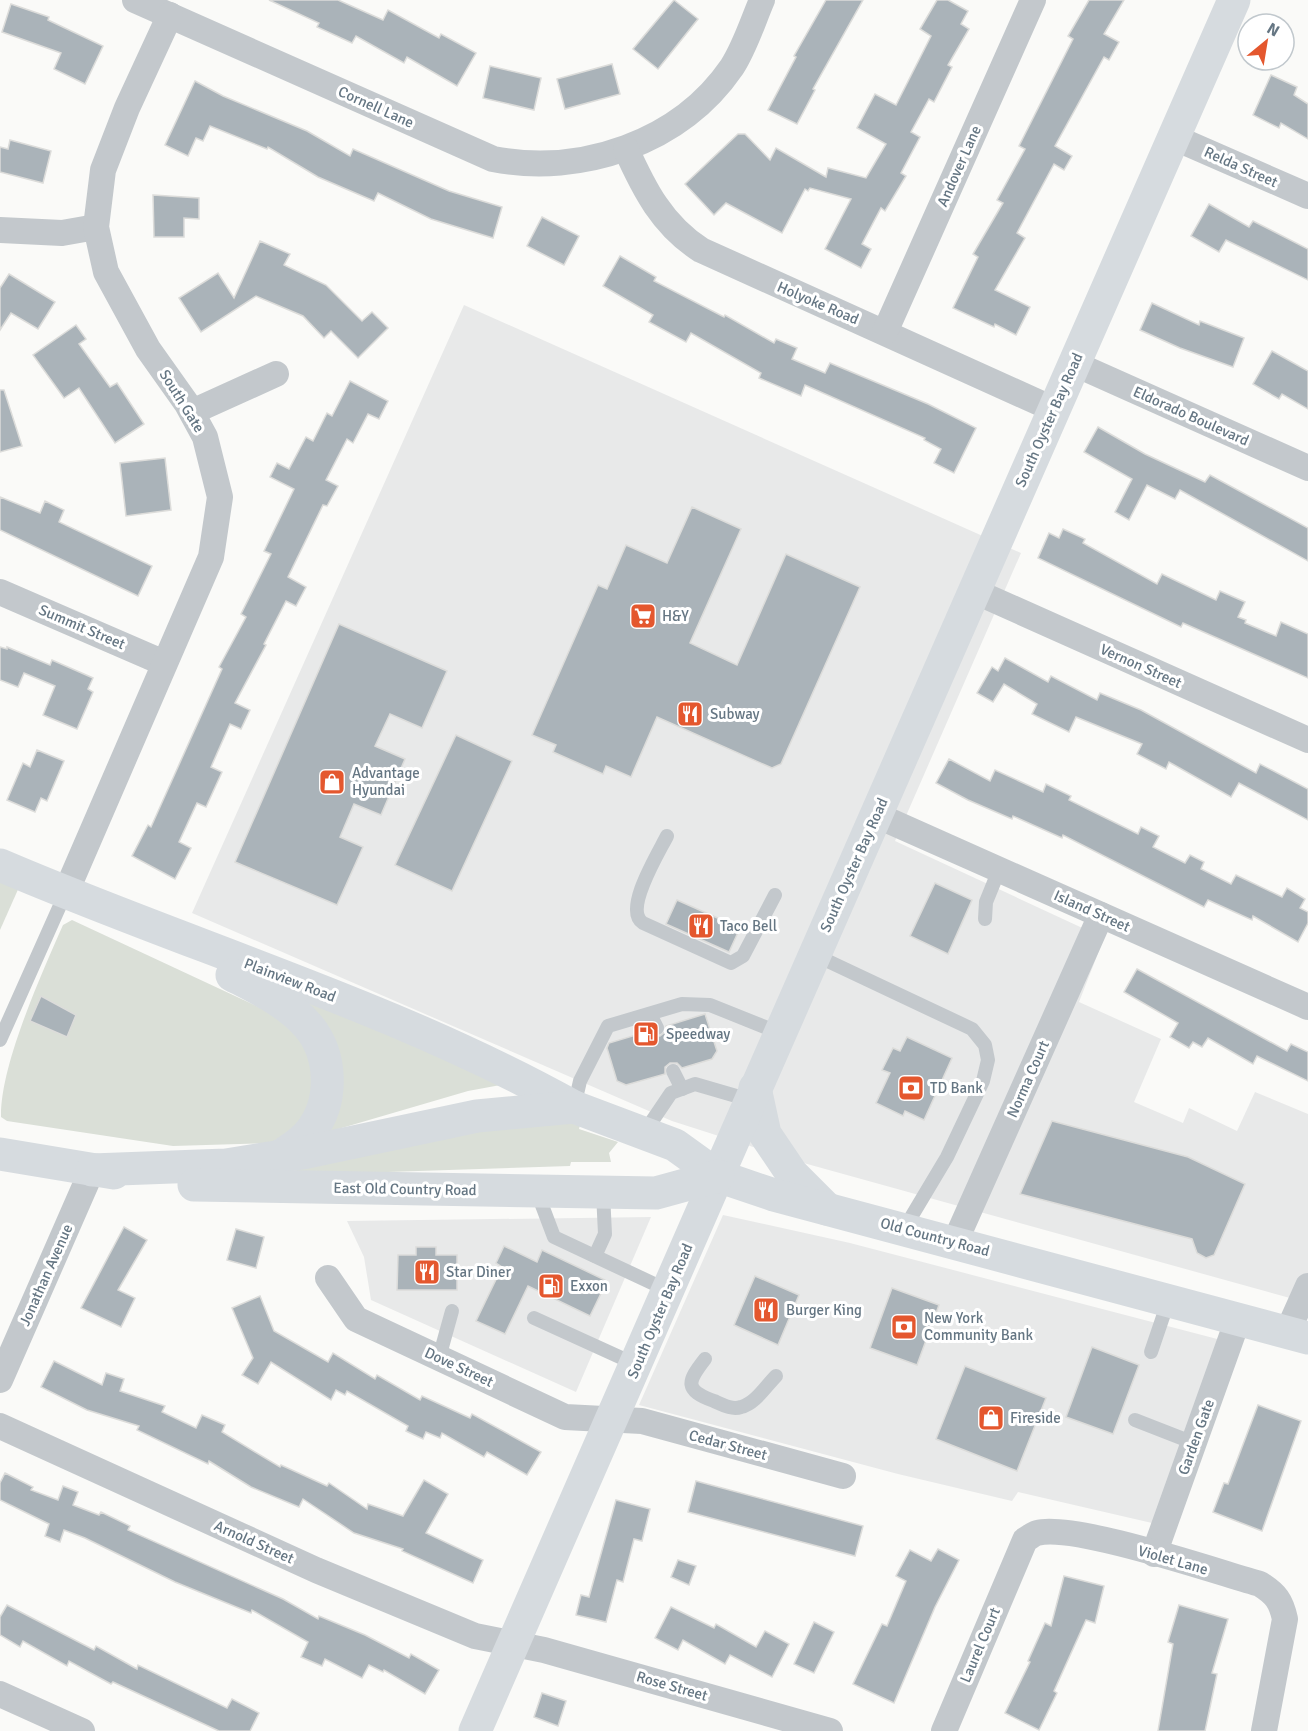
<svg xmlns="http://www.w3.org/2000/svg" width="1308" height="1731" font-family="Signika,sans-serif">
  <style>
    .built { fill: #e8e9e9 }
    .green { fill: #dadfd7 }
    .building { fill: #aab3b9; stroke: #dcdcda; stroke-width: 1.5 }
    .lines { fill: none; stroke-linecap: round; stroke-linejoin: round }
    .service { stroke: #c3c8cc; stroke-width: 14 }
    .minor { stroke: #c3c8cc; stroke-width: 26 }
    .secondary { stroke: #d6dbdf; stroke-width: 33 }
    .primary { stroke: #d6dbdf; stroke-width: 33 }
    .labels { text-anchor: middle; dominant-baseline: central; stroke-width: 6; stroke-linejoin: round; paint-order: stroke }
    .street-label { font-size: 15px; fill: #657683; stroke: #fff }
    .poi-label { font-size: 15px; fill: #657683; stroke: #fff; text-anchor: start }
  </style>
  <rect width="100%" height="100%" fill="#fafaf8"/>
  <g class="built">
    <path d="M 464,305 L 1021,553 L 895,841 L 1104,938 L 1079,1002 L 1161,1039 L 1134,1102 L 1183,1123 L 1189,1108 L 1237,1131 L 1255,1092 L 1308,1114 L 1308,1303 L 800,1162 L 672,1121 L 192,913 Z"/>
    <path d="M 723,1215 L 850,1243 L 1221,1340 L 1152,1523 L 1018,1492 L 1012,1501 L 898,1474 L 639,1405 Z"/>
    <path d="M 651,1217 L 576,1392 L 371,1300 L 364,1257 L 347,1221 Z"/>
  </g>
  <g class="green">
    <path d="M 0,865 L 24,876 L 0,930 Z"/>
    <path d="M 72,920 L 295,1024 L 316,1074 L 310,1104 L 297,1129 L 270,1143 L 173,1146 L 7,1121 L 1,1117 C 0,1065 42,973 63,925 Z"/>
    <path d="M 294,995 L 516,1082 L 468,1091 L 328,1132 Z"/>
    <path d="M 543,1119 L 580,1125 L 579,1129 L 618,1142 L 609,1153 L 611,1162 L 571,1162 L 570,1166 L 296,1175 L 294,1164 Z"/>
  </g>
  <g class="building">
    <path d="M 269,0 L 338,0 L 383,20 L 388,10 L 439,38 L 441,34 L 476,53 L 457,86 L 407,57 L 404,63 L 356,36 L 352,43 L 317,27 L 319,23 Z"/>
    <path d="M 674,0 L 698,19 L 658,69 L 633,49 Z"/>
    <path d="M 826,0 L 863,0 L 813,89 L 815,90 L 797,124 L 768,110 L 796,57 L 794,56 Z"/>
    <path d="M 937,0 L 948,0 L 968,11 L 961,24 L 969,29 L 948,65 L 952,67 L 934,102 L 929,99 L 911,132 L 920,137 L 901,173 L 906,176 L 885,211 L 881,208 L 862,244 L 871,249 L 861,268 L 825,249 L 851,199 L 810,188 L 808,191 L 805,189 L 782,233 L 726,203 L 714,215 L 685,184 L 738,134 L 745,134 L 770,160 L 776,148 L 826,177 L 828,168 L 866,178 L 886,144 L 857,128 L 875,94 L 896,105 L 931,36 L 920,29 Z"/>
    <path d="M 1089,0 L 1124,0 L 1104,34 L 1119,42 L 1109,60 L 1104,57 L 1055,146 L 1072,156 L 1064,170 L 1054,164 L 1017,233 L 1025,238 L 995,290 L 1030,307 L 1016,335 L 995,324 L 994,327 L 953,308 L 978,257 L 973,254 L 1003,203 L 997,200 L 1025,149 L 1019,146 L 1073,39 L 1068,36 Z"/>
    <path d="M 11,4 L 49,17 L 48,20 L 103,46 L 85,84 L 54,69 L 61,53 L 2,32 Z"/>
    <path d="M 612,64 L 620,94 L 565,109 L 557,79 Z"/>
    <path d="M 490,66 L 541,78 L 534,110 L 483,98 Z"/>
    <path d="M 1271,75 L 1297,87 L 1294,95 L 1308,104 L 1308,139 L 1281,123 L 1279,128 L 1253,115 Z"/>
    <path d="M 195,81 L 223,96 L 307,131 L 350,156 L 353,149 L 449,191 L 502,207 L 493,238 L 431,219 L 378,193 L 374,201 L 318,177 L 268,147 L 267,149 L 210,126 L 203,141 L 196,138 L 188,156 L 165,145 Z"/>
    <path d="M 10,140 L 51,151 L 43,183 L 0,172 L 0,147 L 8,149 Z"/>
    <path d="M 153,195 L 199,198 L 199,219 L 184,218 L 184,237 L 154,237 Z"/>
    <path d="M 1209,204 L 1249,227 L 1253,221 L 1308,249 L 1308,280 L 1226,240 L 1219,252 L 1191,236 Z"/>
    <path d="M 542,217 L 579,236 L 564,265 L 527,246 Z"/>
    <path d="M 260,241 L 290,254 L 284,265 L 326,285 L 362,321 L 372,312 L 388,328 L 358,358 L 331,331 L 324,338 L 303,316 L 256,296 L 201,332 L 179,298 L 218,273 L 234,298 Z"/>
    <path d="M 620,256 L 656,277 L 654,281 L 724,317 L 725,315 L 774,343 L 776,339 L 797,348 L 792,359 L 825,373 L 830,363 L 928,404 L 976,428 L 954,473 L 934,463 L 941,449 L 924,440 L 925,438 L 805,385 L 801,396 L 759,378 L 761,373 L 691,333 L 686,342 L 649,322 L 653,315 L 603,286 Z"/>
    <path d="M 9,274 L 55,302 L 38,329 L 11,313 L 0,330 L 0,288 Z"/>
    <path d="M 1152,303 L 1199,325 L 1200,321 L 1244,338 L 1233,367 L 1180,348 L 1140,330 Z"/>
    <path d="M 76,325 L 86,339 L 79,344 L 110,387 L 117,383 L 144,424 L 115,443 L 79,388 L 64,398 L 33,355 Z"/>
    <path d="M 1272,351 L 1308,371 L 1308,409 L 1282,394 L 1279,399 L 1253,384 Z"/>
    <path d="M 350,381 L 388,401 L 379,419 L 368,414 L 353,443 L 347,439 L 326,480 L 338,486 L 327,506 L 323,505 L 288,577 L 306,587 L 296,606 L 286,601 L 264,644 L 266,645 L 235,703 L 250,710 L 241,729 L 230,724 L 211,767 L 222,772 L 206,807 L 197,803 L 179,842 L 191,848 L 175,879 L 132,856 L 148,825 L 151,827 L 222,669 L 219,667 L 246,617 L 241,614 L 271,554 L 264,551 L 294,489 L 270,477 L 277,463 L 289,469 L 306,437 L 313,441 L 327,413 L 332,416 Z"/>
    <path d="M 0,390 L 4,390 L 22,446 L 0,452 Z"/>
    <path d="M 1098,427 L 1145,454 L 1205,482 L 1210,475 L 1308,528 L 1308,561 L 1180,490 L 1175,499 L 1147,485 L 1129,520 L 1115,512 L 1132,479 L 1084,452 Z"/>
    <path d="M 165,458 L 171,510 L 126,516 L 120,463 Z"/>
    <path d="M 0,497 L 40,513 L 45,501 L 64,510 L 59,522 L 152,566 L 138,596 L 0,530 Z"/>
    <path d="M 692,507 L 741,529 L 690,643 L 737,665 L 786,554 L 860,587 L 781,764 L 772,768 L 657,717 L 631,777 L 606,766 L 603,774 L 553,752 L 556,745 L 532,735 L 598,585 L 607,589 L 626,545 L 667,563 Z"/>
    <path d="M 1063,529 L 1085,539 L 1083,543 L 1157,584 L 1162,574 L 1216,600 L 1220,591 L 1245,602 L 1238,617 L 1246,620 L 1245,623 L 1276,636 L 1281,622 L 1308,634 L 1308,678 L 1183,623 L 1181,627 L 1038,558 L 1049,533 L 1059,538 Z"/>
    <path d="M 339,624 L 447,671 L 422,728 L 390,714 L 375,746 L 405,759 L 381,815 L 354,804 L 340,837 L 363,847 L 337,905 L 235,862 Z"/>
    <path d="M 0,647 L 7,649 L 7,647 L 50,665 L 52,660 L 93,678 L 88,689 L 93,692 L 77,729 L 43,715 L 55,686 L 24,673 L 18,687 L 0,680 Z"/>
    <path d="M 1005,658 L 1048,682 L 1051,676 L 1097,700 L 1100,693 L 1141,710 L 1256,773 L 1260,764 L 1308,789 L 1308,820 L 1239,783 L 1231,797 L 1169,762 L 1166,769 L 1137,754 L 1142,744 L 1076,717 L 1069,732 L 1032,714 L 1037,704 L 1004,684 L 993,702 L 977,693 L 992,667 L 998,671 Z"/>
    <path d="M 456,735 L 512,761 L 452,891 L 395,865 Z"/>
    <path d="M 37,750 L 64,761 L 47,801 L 41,798 L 35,812 L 7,800 L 23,763 L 30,767 Z"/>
    <path d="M 949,759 L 990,781 L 995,770 L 1043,792 L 1046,784 L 1071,796 L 1069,800 L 1138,834 L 1141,827 L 1159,836 L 1153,847 L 1185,863 L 1190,855 L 1204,862 L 1201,869 L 1231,884 L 1236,875 L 1282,897 L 1287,888 L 1305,899 L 1300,908 L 1308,912 L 1308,923 L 1298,942 L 1253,916 L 1252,920 L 1208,900 L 1204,907 L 1063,835 L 1062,838 L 1013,816 L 1012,819 L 968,800 L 936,783 Z"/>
    <path d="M 935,883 L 972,900 L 948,954 L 910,936 Z"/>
    <path d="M 677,900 L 740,928 L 729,952 L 666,924 Z"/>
    <path d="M 1137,969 L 1287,1051 L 1291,1044 L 1308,1052 L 1308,1081 L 1257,1056 L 1253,1064 L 1208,1038 L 1202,1047 L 1193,1042 L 1189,1048 L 1170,1037 L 1178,1023 L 1124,992 Z"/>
    <path d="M 41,996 L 76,1015 L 67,1037 L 30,1021 Z"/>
    <path d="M 705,1014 L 717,1051 L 712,1059 L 682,1068 L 677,1063 L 670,1063 L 665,1067 L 665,1074 L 626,1085 L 617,1081 L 607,1048 L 609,1043 L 649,1031 L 653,1036 L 660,1036 L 665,1032 L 666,1026 Z"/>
    <path d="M 907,1037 L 952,1058 L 924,1120 L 905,1111 L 903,1116 L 876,1103 L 890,1073 L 882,1070 L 893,1048 L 900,1051 Z"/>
    <path d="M 1052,1121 L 1188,1157 L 1245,1184 L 1214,1255 L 1206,1258 L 1197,1253 L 1192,1239 L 1020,1194 Z"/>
    <path d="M 124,1227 L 147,1240 L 118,1290 L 135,1298 L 121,1327 L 81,1308 Z"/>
    <path d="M 236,1229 L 264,1237 L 256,1268 L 227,1260 Z"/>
    <path d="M 504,1246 L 537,1262 L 542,1250 L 607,1281 L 590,1316 L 528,1286 L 505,1334 L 476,1321 L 502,1267 L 496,1263 Z"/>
    <path d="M 416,1247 L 436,1247 L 436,1255 L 457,1255 L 457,1290 L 397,1290 L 398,1255 L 416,1255 Z"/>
    <path d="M 755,1276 L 799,1295 L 778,1345 L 734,1325 Z"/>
    <path d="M 892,1288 L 939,1305 L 917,1365 L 870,1348 Z"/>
    <path d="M 260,1296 L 274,1331 L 328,1362 L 333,1353 L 375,1379 L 377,1375 L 420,1400 L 422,1396 L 470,1418 L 472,1414 L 541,1452 L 527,1475 L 487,1452 L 484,1457 L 442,1433 L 440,1438 L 426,1432 L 423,1439 L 406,1431 L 408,1426 L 347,1391 L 345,1395 L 336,1390 L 331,1400 L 271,1362 L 258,1384 L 242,1375 L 253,1358 L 232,1308 Z"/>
    <path d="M 1092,1347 L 1139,1365 L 1113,1434 L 1066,1417 Z"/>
    <path d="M 54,1361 L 102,1385 L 106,1373 L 124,1379 L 120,1391 L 165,1406 L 162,1412 L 196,1428 L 202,1415 L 225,1425 L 222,1432 L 280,1467 L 281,1465 L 327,1486 L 329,1483 L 367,1509 L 368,1504 L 403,1516 L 424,1480 L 448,1494 L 426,1533 L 483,1560 L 473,1583 L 402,1551 L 403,1549 L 354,1533 L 303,1499 L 299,1507 L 251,1487 L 209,1461 L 208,1464 L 137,1430 L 139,1426 L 87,1410 L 41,1387 Z"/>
    <path d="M 965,1366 L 1046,1398 L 1017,1471 L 936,1439 Z"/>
    <path d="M 1258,1405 L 1301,1421 L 1262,1531 L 1213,1512 L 1224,1483 L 1228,1484 Z"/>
    <path d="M 5,1473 L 33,1487 L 31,1490 L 58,1500 L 63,1486 L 78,1492 L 73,1505 L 99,1515 L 101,1512 L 130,1526 L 128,1530 L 283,1599 L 318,1619 L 319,1616 L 365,1635 L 409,1658 L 411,1654 L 439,1670 L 425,1694 L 384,1670 L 383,1672 L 369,1665 L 362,1678 L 325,1659 L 322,1666 L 301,1657 L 308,1642 L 252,1610 L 251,1613 L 175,1582 L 85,1538 L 64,1530 L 60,1542 L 45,1536 L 49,1524 L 0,1500 L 0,1483 Z"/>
    <path d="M 696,1481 L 863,1526 L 855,1556 L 688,1512 Z"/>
    <path d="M 616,1500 L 650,1509 L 642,1541 L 634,1539 L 623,1582 L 617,1580 L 606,1622 L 576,1615 L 581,1595 L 589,1597 Z"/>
    <path d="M 938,1549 L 959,1560 L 935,1607 L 894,1703 L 853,1684 L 882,1624 L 887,1626 L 906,1581 L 896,1576 L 910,1550 L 931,1561 Z"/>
    <path d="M 678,1560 L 696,1566 L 689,1585 L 671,1577 Z"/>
    <path d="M 1064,1576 L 1104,1586 L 1095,1623 L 1086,1620 L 1054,1691 L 1057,1693 L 1039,1730 L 1005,1713 L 1030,1662 L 1028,1661 L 1045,1623 L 1051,1626 Z"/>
    <path d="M 7,1605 L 94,1650 L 96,1646 L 137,1669 L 138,1665 L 227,1708 L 232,1699 L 259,1713 L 250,1731 L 219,1731 L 113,1682 L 111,1684 L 69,1661 L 67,1666 L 23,1641 L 20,1647 L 0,1635 L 0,1617 Z"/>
    <path d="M 1179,1605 L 1228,1619 L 1212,1673 L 1217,1674 L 1205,1731 L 1158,1731 L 1173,1644 L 1168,1642 Z"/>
    <path d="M 671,1607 L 714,1628 L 716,1624 L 756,1647 L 765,1631 L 789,1644 L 772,1677 L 730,1655 L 725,1664 L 683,1640 L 678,1650 L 655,1638 Z"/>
    <path d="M 814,1622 L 834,1632 L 814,1673 L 794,1664 Z"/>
    <path d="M 542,1693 L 566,1701 L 558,1726 L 534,1717 Z"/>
  </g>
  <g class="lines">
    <g class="service">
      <path d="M 667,836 C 658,854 623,910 643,923 L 731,963 L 743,956 L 775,895"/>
      <path d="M 985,919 L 986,902 L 999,870"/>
      <path d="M 815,955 L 972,1029 L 985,1045 L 988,1060 L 983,1081 L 947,1157 L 904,1229"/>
      <path d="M 650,1014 L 657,1028"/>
      <path d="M 0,1040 L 66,892"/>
      <path d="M 673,1071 L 682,1089"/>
      <path d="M 574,1107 L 580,1081 L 608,1026 L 682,1004 L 710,1005 L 780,1033"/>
      <path d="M 644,1133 L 671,1093 L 695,1084 L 750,1100"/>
      <path d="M 537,1192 L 554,1237 L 667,1290"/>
      <path d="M 595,1256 L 605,1234 L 603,1193"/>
      <path d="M 534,1318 L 635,1364"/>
      <path d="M 1151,1352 L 1168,1302"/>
      <path d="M 439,1358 L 452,1311"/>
      <path d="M 705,1359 C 687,1382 684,1390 714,1401 C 723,1405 732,1410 741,1407 C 755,1404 766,1386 776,1376"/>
      <path d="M 1135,1420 L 1194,1443"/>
    </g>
    <g class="minor">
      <path d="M 135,0 L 493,159 C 581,176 680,143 732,67 C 745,47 753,21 762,0"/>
      <path d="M 1173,137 L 1308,196"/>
      <path d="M 626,149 C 644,189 662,225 701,250 L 1053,409"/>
      <path d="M 0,230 L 62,233 L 96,227"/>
      <path d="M 885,332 L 1033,0"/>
      <path d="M 1075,364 L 1308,468"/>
      <path d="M 192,412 L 276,374"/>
      <path d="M 974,591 L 1308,740"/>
      <path d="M 0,592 L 164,663"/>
      <path d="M 876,815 L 1308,1007"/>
      <path d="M 66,892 L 211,557 L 220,497 L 205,437 L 187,404 L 148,349 L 106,272 L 96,227 L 103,170 L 127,108 L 170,15"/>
      <path d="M 955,1242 L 1101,915"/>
      <path d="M 328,1278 L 356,1319 L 565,1417 L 642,1421 L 843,1476"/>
      <path d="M 1287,1333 L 1308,1286"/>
      <path d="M 0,1380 L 92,1170"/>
      <path d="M 0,1426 L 316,1570 L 475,1636 L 544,1650 L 830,1731"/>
      <path d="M 1154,1554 L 1238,1319"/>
      <path d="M 0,1694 L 82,1731"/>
      <path d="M 944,1731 L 1025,1540 C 1029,1538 1033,1534 1037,1533 C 1074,1523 1217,1572 1260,1584 C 1276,1594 1281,1601 1285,1619 L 1264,1731"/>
    </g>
    <g class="secondary">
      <path d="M 0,865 C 191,947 393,1006 574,1107"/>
      <path d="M 232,975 C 259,989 289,1003 309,1027 C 332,1055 334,1101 311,1131 C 303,1142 291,1149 279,1157"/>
      <path d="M 755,1088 L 765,1134 L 792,1174 L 827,1209"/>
      <path d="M 475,1731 C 728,1154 978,576 1234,0"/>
    </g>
    <g class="primary">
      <path d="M 0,1154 L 114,1173"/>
      <path d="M 92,1170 L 226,1165 L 302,1153 L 477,1116 L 574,1107 L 675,1145 L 718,1176 L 774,1195 L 1308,1338"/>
      <path d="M 194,1185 L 656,1193 L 718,1176"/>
    </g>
  </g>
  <defs>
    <symbol id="supermarket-square" viewBox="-11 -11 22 22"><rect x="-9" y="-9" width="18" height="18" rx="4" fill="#e4572e" stroke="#fff"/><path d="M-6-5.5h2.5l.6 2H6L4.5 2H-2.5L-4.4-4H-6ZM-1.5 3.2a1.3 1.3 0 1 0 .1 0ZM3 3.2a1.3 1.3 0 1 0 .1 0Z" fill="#fff"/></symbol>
    <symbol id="restaurant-square" viewBox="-11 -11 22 22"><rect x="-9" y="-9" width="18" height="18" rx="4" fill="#e4572e" stroke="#fff"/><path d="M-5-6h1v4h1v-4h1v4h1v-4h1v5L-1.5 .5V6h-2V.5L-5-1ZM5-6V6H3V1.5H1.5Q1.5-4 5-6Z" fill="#fff"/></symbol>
    <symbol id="shop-square" viewBox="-11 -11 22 22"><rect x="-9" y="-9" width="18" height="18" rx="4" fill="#e4572e" stroke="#fff"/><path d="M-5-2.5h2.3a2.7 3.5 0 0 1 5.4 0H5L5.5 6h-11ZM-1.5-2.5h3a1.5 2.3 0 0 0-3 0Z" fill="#fff"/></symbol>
    <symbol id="fuel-square" viewBox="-11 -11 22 22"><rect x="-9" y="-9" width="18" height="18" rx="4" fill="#e4572e" stroke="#fff"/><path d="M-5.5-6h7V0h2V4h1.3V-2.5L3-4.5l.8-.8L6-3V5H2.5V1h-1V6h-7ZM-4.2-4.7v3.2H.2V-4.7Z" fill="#fff"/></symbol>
    <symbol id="bank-square" viewBox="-11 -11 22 22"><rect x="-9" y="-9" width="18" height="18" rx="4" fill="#e4572e" stroke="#fff"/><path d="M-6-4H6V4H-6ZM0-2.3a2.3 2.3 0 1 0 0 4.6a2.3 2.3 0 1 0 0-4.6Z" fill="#fff"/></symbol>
  </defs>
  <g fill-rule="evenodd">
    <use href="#supermarket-square" x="628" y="601" width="30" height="30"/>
    <use href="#restaurant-square" x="675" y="699" width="30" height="30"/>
    <use href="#shop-square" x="317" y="767" width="30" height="30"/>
    <use href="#restaurant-square" x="686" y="911" width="30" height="30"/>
    <use href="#fuel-square" x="631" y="1019" width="30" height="30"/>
    <use href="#bank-square" x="896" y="1073" width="30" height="30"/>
    <use href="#restaurant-square" x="412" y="1257" width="30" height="30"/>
    <use href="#fuel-square" x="536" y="1271" width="30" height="30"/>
    <use href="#restaurant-square" x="751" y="1295" width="30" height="30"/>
    <use href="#bank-square" x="889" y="1312" width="30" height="30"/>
    <use href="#shop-square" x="976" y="1403" width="30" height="30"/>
  </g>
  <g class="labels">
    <g class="street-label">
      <text transform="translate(376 107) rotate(24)">Cornell Lane</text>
      <text transform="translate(959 166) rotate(-66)">Andover Lane</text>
      <text transform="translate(1241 167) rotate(24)">Relda Street</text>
      <text transform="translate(818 303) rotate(23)">Holyoke Road</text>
      <text transform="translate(182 401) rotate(58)">South Gate</text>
      <text transform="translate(1191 416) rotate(24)">Eldorado Boulevard</text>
      <text transform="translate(1049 420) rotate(-66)">South Oyster Bay Road</text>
      <text transform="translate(82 627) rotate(23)">Summit Street</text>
      <text transform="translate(1141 666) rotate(24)">Vernon Street</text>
      <text transform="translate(854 865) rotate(-66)">South Oyster Bay Road</text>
      <text transform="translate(1092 911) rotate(24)">Island Street</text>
      <text transform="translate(290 980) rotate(21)">Plainview Road</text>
      <text transform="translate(1028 1079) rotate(-66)">Norma Court</text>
      <text transform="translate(405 1189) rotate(1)">East Old Country Road</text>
      <text transform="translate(935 1237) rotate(15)">Old Country Road</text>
      <text transform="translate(46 1275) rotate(-66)">Jonathan Avenue</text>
      <text transform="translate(660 1311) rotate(-67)">South Oyster Bay Road</text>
      <text transform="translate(459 1367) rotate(25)">Dove Street</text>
      <text transform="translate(1196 1437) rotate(-70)">Garden Gate</text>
      <text transform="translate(728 1445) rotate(15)">Cedar Street</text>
      <text transform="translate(254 1542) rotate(24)">Arnold Street</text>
      <text transform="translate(1173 1560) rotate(16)">Violet Lane</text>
      <text transform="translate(980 1645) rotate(-67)">Laurel Court</text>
      <text transform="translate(672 1686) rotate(16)">Rose Street</text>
    </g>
    <g class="poi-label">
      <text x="662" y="616">H&amp;Y</text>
      <text x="710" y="714">Subway</text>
      <text x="352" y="773">Advantage<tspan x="352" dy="17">Hyundai</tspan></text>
      <text x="720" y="926">Taco Bell</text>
      <text x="666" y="1034">Speedway</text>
      <text x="930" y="1088">TD Bank</text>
      <text x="446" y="1272">Star Diner</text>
      <text x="570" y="1286">Exxon</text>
      <text x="786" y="1310">Burger King</text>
      <text x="924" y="1318">New York<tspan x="924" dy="17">Community Bank</tspan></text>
      <text x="1010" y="1418">Fireside</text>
    </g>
  </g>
  <g transform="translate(1266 42) rotate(30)"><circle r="28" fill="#ffffff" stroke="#c1c8cd" stroke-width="1.5"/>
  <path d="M0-4.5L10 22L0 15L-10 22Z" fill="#e4572e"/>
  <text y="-9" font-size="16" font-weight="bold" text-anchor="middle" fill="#657683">N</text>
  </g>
</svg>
